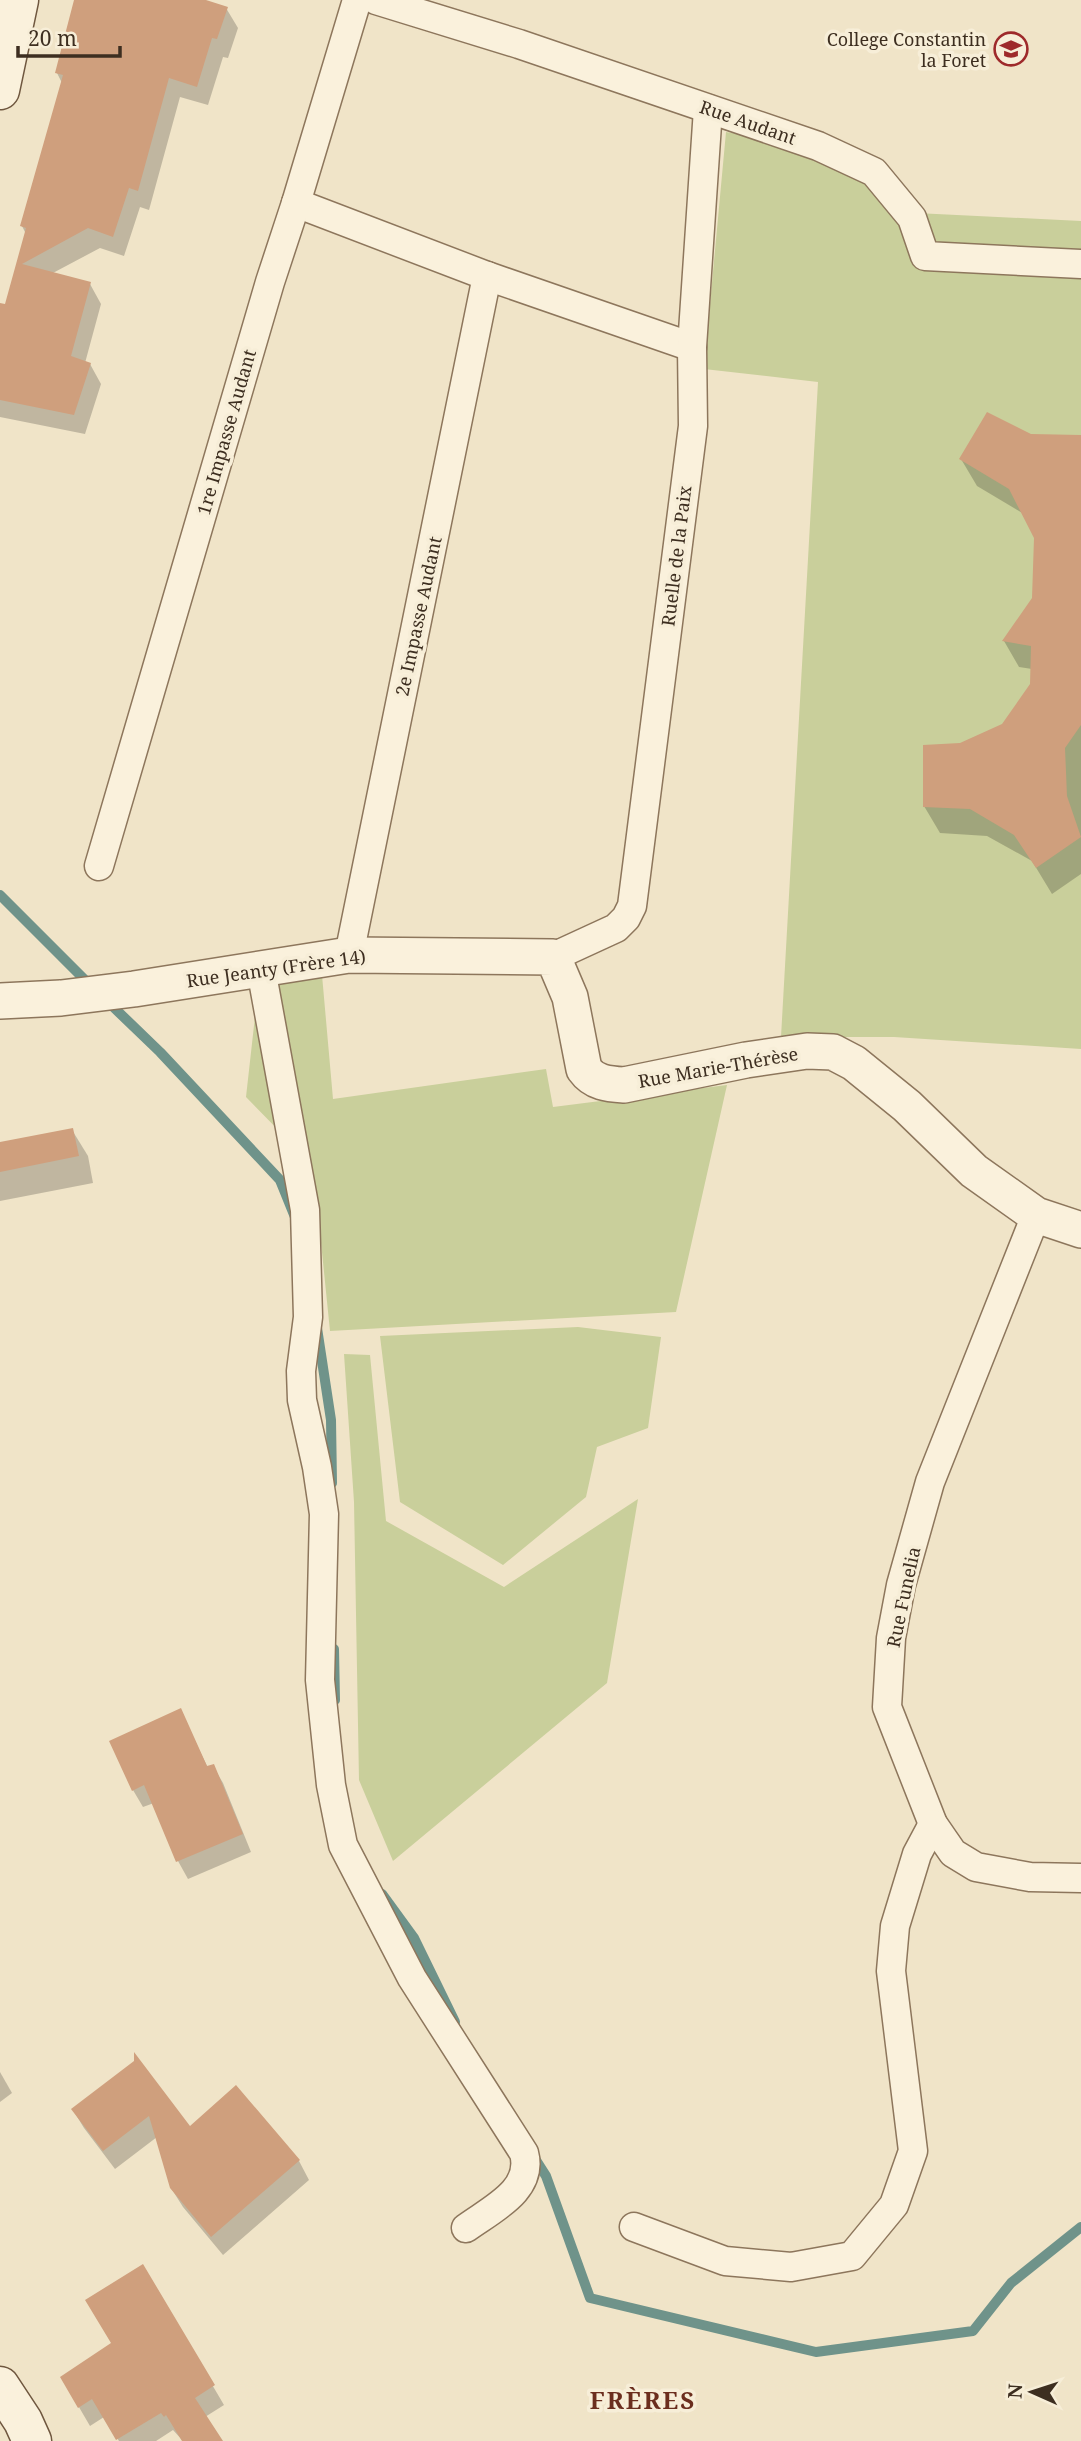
<svg xmlns="http://www.w3.org/2000/svg" width="1081" height="2441" font-family="'Noto Serif',serif">
  <style>
    .green { fill: #c9cf9b }
    .shadow { fill: #0003 }
    .lines { fill: none; stroke-linecap: round; stroke-linejoin: round }
    .stream { stroke: #6f938a; stroke-width: 10 }
    .building { fill: #cf9f7d }
    .minor-casing { stroke: #8d765c; stroke-width: 31 }
    .tertiary-casing { stroke: #8d765c; stroke-width: 38 }
    .secondary-casing { stroke: #6f573f; stroke-width: 41 }
    .minor { stroke: #faf1dc; stroke-width: 28 }
    .tertiary { stroke: #faf1dc; stroke-width: 35 }
    .secondary { stroke: #faf1dc; stroke-width: 38 }
    .labels { text-anchor: middle; dominant-baseline: central; stroke-width: 7; stroke-linejoin: round; paint-order: stroke }
    .poi-label { font-size: 18px; fill: #3d2e20; stroke: #f7eed8; text-anchor: end }
    .street-label { font-size: 18px; fill: #3d2e20; stroke: #f7eed8 }
    .district-label { font-size: 24px; font-weight: bold; letter-spacing: 2px; fill: #6b2e1e; stroke: #f7eed8 }
  </style>
  <rect width="100%" height="100%" fill="#f0e4c8"/>
  <g class="green">
    <path d="M 726,132 L 831,149 L 916,213 L 1081,221 L 1081,1049 L 894,1037 L 781,1037 L 818,382 L 704,369 Z"/>
    <path d="M 322,975 L 333,1099 L 546,1069 L 553,1107 L 727,1085 L 676,1312 L 330,1331 L 318,1213 L 288,1140 L 246,1097 L 259,981 Z"/>
    <path d="M 578,1327 L 661,1337 L 648,1428 L 597,1447 L 586,1497 L 503,1565 L 400,1502 L 380,1336 Z"/>
    <path d="M 344,1354 L 370,1355 L 386,1521 L 504,1587 L 638,1499 L 607,1683 L 393,1861 L 359,1780 L 354,1502 Z"/>
  </g>
  <g class="shadow">
    <path d="M 76,0 L 200,0 L 226,8 L 238,28 L 228,58 L 223,57 L 208,105 L 180,97 L 149,210 L 140,207 L 124,256 L 100,248 L 51,274 L 90,284 L 101,304 L 85,363 L 90,364 L 101,384 L 85,434 L 0,417 L 0,305 L 6,307 L 26,234 L 22,226 L 62,83 L 57,73 Z"/>
    <path d="M 1031,436 L 1081,437 L 1081,874 L 1052,894 L 1032,861 L 987,836 L 940,833 L 924,806 L 960,745 L 1004,725 L 1031,684 L 1032,669 L 1019,667 L 1004,641 L 1034,599 L 1036,538 L 1024,514 L 977,486 L 961,459 Z"/>
    <path d="M 72,1130 L 88,1156 L 93,1183 L 0,1201 L 0,1143 Z"/>
    <path d="M 180,1710 L 208,1768 L 213,1766 L 223,1783 L 251,1852 L 188,1879 L 178,1861 L 154,1803 L 143,1807 L 133,1790 Z"/>
    <path d="M 136,2061 L 189,2129 L 299,2161 L 309,2180 L 223,2255 L 183,2207 L 171,2188 L 157,2137 L 115,2169 L 84,2128 L 73,2110 Z"/>
    <path d="M 0,2072 L 12,2093 L 0,2102 Z"/>
    <path d="M 143,2267 L 224,2405 L 205,2417 L 221,2441 L 183,2441 L 173,2430 L 156,2441 L 119,2441 L 104,2417 L 90,2426 L 62,2378 L 113,2344 Z"/>
  </g>
  <g class="lines">
    <g class="stream">
      <path d="M 0,895 L 93,988"/>
      <path d="M 105,999 L 160,1052 L 280,1180 L 295,1217"/>
      <path d="M 317,1328 L 331,1420 L 332,1483"/>
      <path d="M 334,1649 L 335,1700"/>
      <path d="M 382,1894 L 414,1938 L 455,2022"/>
      <path d="M 532,2154 L 546,2176 L 590,2298 L 816,2352 L 973,2331 L 1011,2283 L 1081,2227"/>
    </g>
  </g>
  <g class="building">
    <path d="M 74,0 L 206,0 L 228,7 L 217,39 L 212,38 L 197,87 L 169,78 L 138,191 L 129,188 L 113,237 L 88,228 L 22,264 L 91,282 L 71,356 L 91,363 L 74,415 L 0,400 L 0,303 L 5,304 L 26,228 L 20,226 L 63,75 L 55,73 Z"/>
    <path d="M 987,412 L 1031,434 L 1081,435 L 1081,725 L 1065,748 L 1067,796 L 1081,837 L 1036,868 L 1014,835 L 970,809 L 923,807 L 923,745 L 960,743 L 1002,724 L 1030,684 L 1031,646 L 1002,641 L 1032,598 L 1034,538 L 1009,489 L 959,459 Z"/>
    <path d="M 73,1128 L 79,1156 L 0,1172 L 0,1142 Z"/>
    <path d="M 181,1708 L 207,1766 L 214,1764 L 243,1834 L 176,1862 L 144,1785 L 132,1791 L 109,1741 Z"/>
    <path d="M 134,2052 L 190,2126 L 236,2085 L 300,2160 L 211,2237 L 170,2188 L 149,2116 L 103,2151 L 71,2109 L 134,2061 Z"/>
    <path d="M 143,2264 L 215,2385 L 195,2398 L 223,2441 L 182,2441 L 166,2415 L 164,2417 L 161,2413 L 116,2440 L 92,2399 L 78,2408 L 60,2377 L 111,2343 L 85,2300 Z"/>
  </g>
  <g class="lines">
    <defs>
      <g id="minor">
        <path d="M 376,0 L 519,44 L 818,146 L 874,172 L 912,218 L 925,256 L 1081,264"/>
        <path d="M 296,203 L 487,276 L 692,347"/>
        <path d="M 99,866 L 270,282 L 296,203 L 357,0"/>
        <path d="M 349,955 L 487,276"/>
        <path d="M 553,957 L 616,928 L 626,918 L 632,906 L 693,426 L 692,347 L 708,109"/>
        <path d="M 261,969 L 305,1210 L 308,1317 L 301,1371 L 302,1400 L 317,1467 L 324,1514 L 320,1680 L 331,1785 L 343,1845 L 412,1978 L 524,2153 C 534,2190 492,2209 466,2228"/>
        <path d="M 1036,1215 L 930,1482 L 901,1585 L 891,1638 L 887,1707 L 933,1824 L 953,1853 L 976,1867 L 1030,1877 L 1081,1878"/>
        <path d="M 634,2227 L 725,2261 L 791,2267 L 852,2256 L 894,2205 L 913,2151 L 891,1971 L 895,1926 L 917,1854 L 933,1824"/>
      </g>
      <path id="tertiary" d="M 0,1001 L 61,998 L 134,989 L 349,955 L 553,957 L 570,997 L 584,1069 C 594,1083 608,1084 624,1085 L 746,1060 L 807,1051 L 833,1052 L 854,1063 L 907,1106 L 974,1171 L 1036,1215 L 1081,1230"/>
      <g id="secondary">
        <path d="M 0,90 L 19,0"/>
        <path d="M 0,2386 L 23,2421 L 32,2441"/>
      </g>
    </defs>
    <use href="#minor" class="minor-casing"/>
    <use href="#tertiary" class="tertiary-casing"/>
    <use href="#secondary" class="secondary-casing"/>
    <use href="#minor" class="minor"/>
    <use href="#tertiary" class="tertiary"/>
    <use href="#secondary" class="secondary"/>
  </g>
  <defs>
    <symbol id="school-ring" viewBox="-11 -11 22 22"><circle r="9.5" fill="#f7eed8" stroke="#9e2a2b" stroke-width="1.5"/><path d="M0-5L7-2L0 1L-7-2ZM-4 1L0 2.5L4 1V4Q0 6-4 4Z" fill="#9e2a2b"/></symbol>
  </defs>
  <g fill-rule="evenodd">
    <use href="#school-ring" x="992" y="30" width="38" height="38"/>
  </g>
  <g class="labels">
    <g class="poi-label">
      <text x="986" y="39">College Constantin<tspan x="986" dy="21">la Foret</tspan></text>
    </g>
    <g class="street-label">
      <text transform="translate(748 122) rotate(19)">Rue Audant</text>
      <text transform="translate(226 432) rotate(-74)">1re Impasse Audant</text>
      <text transform="translate(676 556) rotate(-83)">Ruelle de la Paix</text>
      <text transform="translate(418 616) rotate(-78)">2e Impasse Audant</text>
      <text transform="translate(276 968) rotate(-8)">Rue Jeanty (Frère 14)</text>
      <text transform="translate(718 1067) rotate(-10)">Rue Marie-Thérèse</text>
      <text transform="translate(903 1597) rotate(-78)">Rue Funelia</text>
    </g>
    <g class="district-label">
      <text x="643" y="2399">FRÈRES</text>
    </g>
  </g>
  <g transform="translate(1032 2392) rotate(273)" stroke="#f7eed8" stroke-width="5" paint-order="stroke">
  <path d="M0-5L12 26L0 18L-12 26Z" fill="#3d2e20"/>
  <text y="-10" font-size="19" font-weight="bold" text-anchor="middle" fill="#3d2e20">N</text>
  </g>
  <path d="M18 46v10h102v-10" fill="none" stroke="#3d2e20" stroke-width="3.5"/>
  <text x="28" y="46" font-size="21" fill="#3d2e20" stroke="#f7eed8" stroke-width="5" paint-order="stroke">20 m</text>
</svg>
